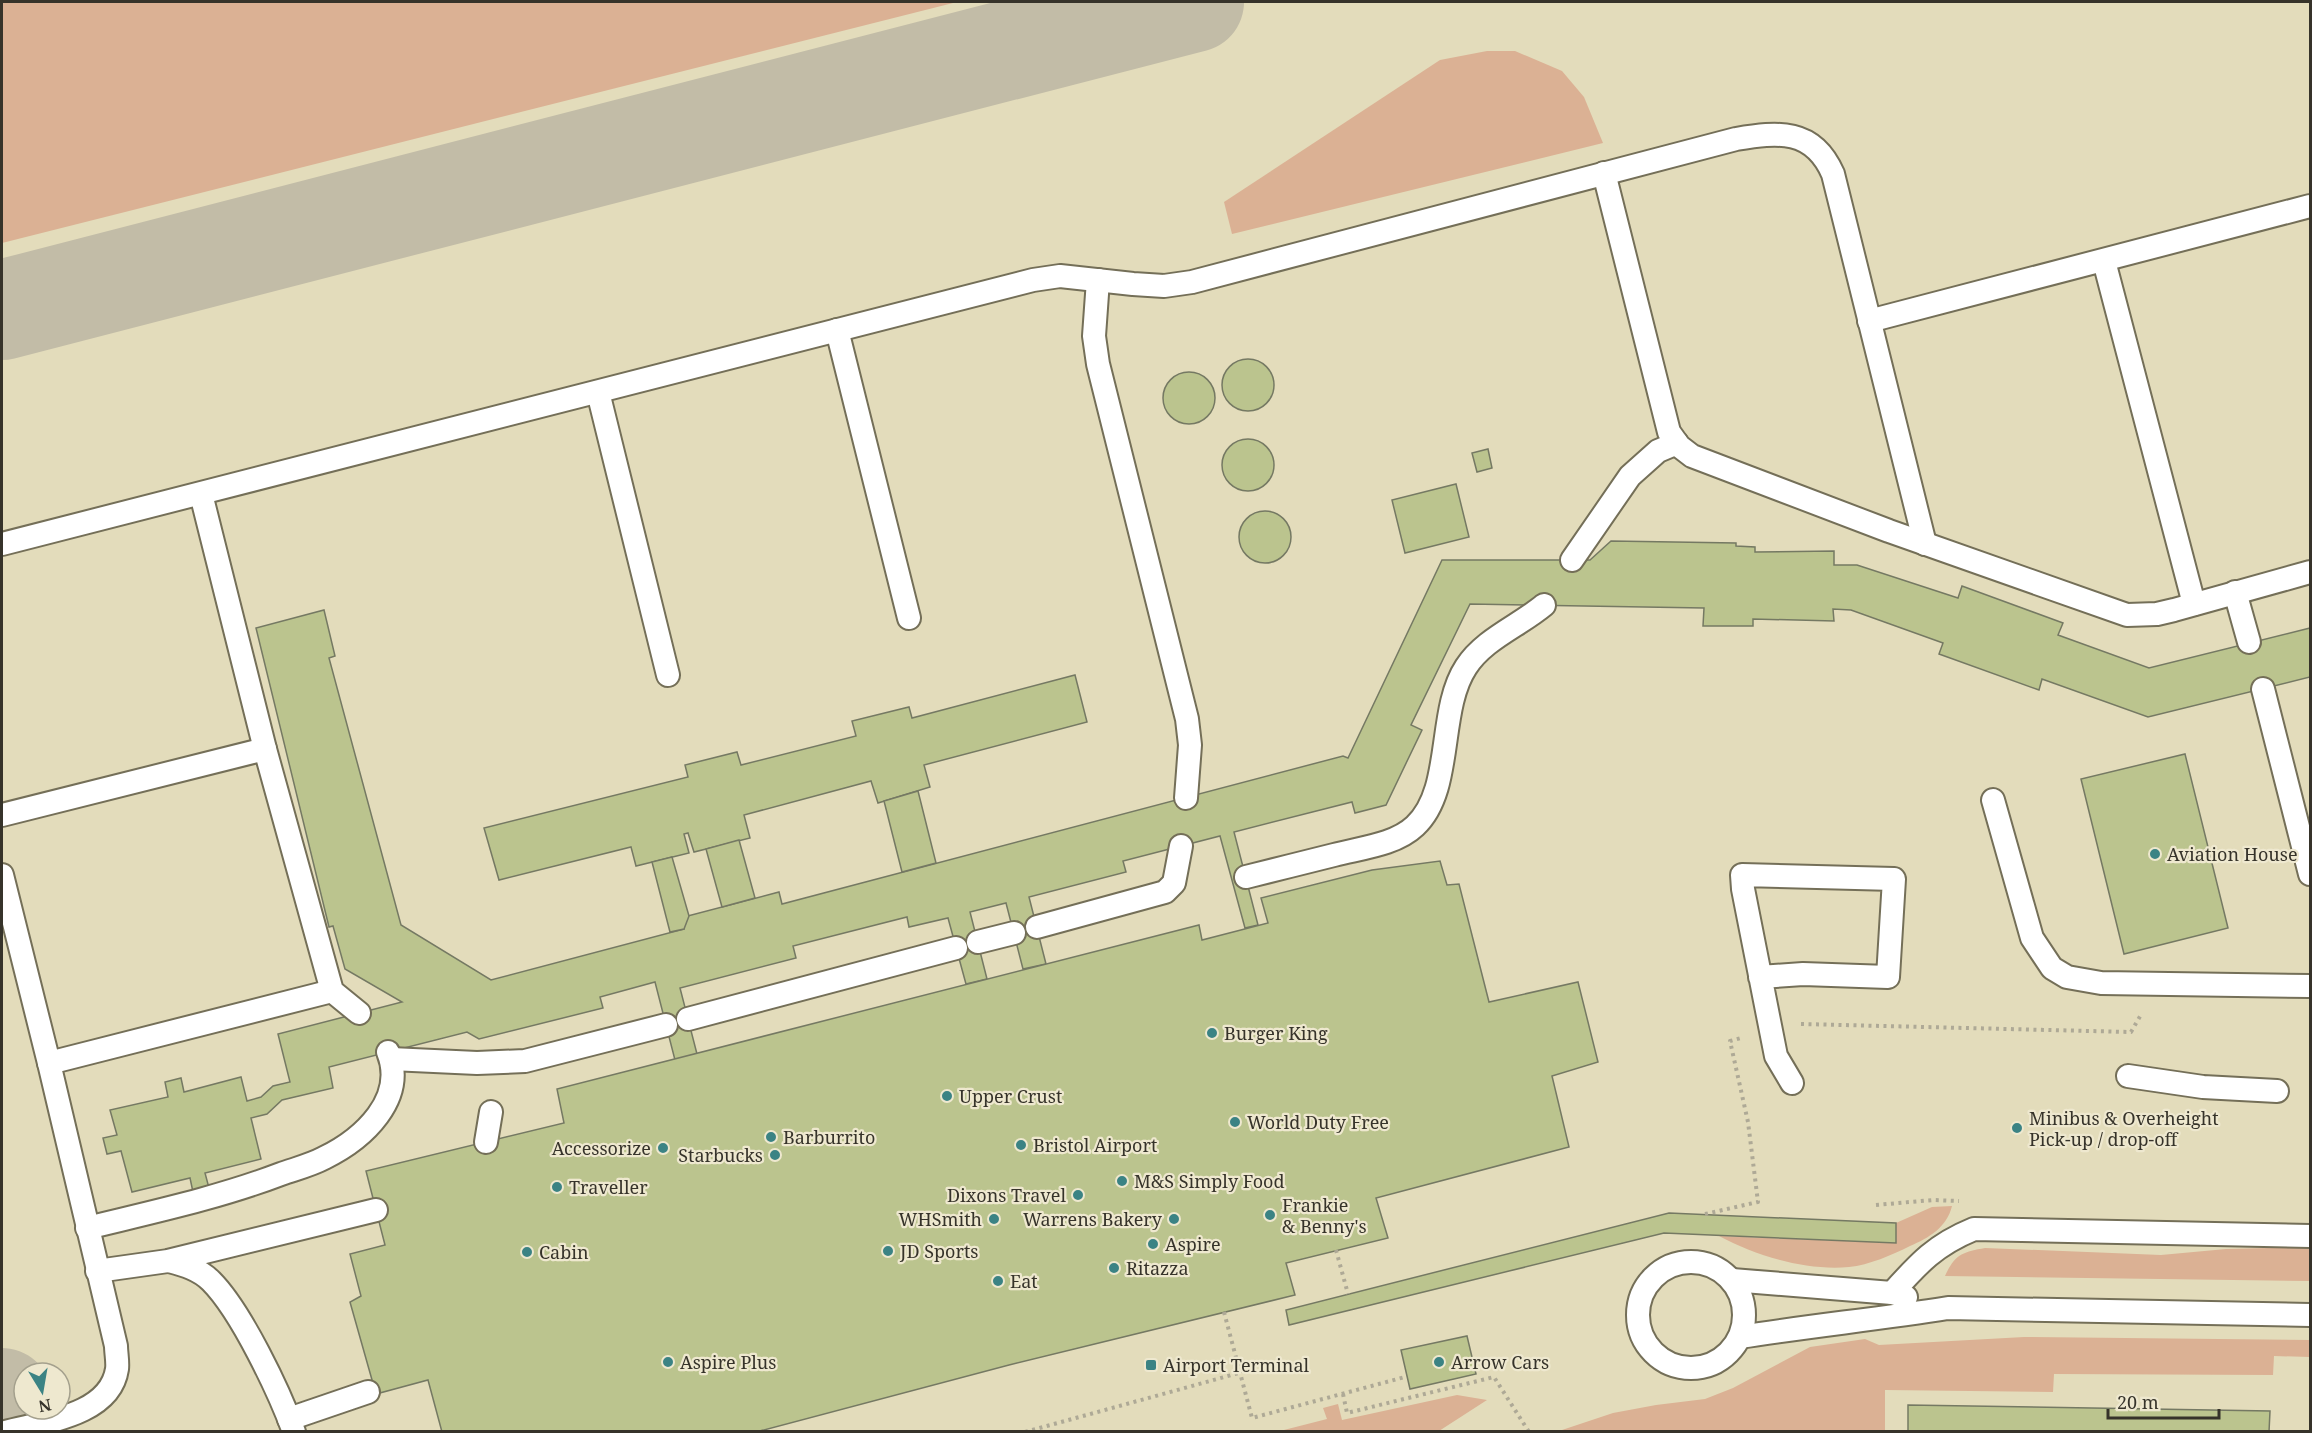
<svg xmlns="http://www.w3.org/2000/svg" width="2312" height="1433" font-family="'Noto Serif',serif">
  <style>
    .built { fill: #e3dcbb; fill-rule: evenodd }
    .green { fill: #dbb194 }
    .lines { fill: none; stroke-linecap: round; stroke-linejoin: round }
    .taxiway { stroke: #c2bca7; stroke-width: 100 }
    .building { fill: #bbc48e; stroke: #757963; stroke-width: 1.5 }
    .service-casing { stroke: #746f58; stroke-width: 26 }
    .path { stroke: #aea996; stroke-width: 4; stroke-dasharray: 3 4.5; stroke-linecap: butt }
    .service { stroke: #fff; stroke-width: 22 }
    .poi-dot { fill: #3b8384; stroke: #eee8cf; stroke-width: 2 }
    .labels { text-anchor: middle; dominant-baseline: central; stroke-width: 4.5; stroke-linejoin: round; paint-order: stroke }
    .poi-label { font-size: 18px; fill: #36332a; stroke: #eee8cf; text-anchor: start }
  </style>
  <rect width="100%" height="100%" fill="#eee8cf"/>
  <path class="built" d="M 2,2 L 2310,2 L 2310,1431 L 2,1432 ZM 24,1373 L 60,1373 L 60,1409 L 24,1409 Z"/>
  <g class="green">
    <path d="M 2,2 L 957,2 L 2,243 Z"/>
    <path d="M 1487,51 L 1515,51 L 1562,71 L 1584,97 L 1603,143 L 1232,234 L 1224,202 L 1440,60 Z"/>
    <path d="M 1952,1206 C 1947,1227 1929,1238 1910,1246 C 1892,1255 1869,1265 1849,1267 C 1806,1271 1756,1256 1719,1236 L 1896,1243 L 1896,1223 L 1932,1207 Z"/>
    <path d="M 2310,1247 L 2310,1281 L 1945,1276 C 1955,1254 1963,1252 1985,1248 L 2161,1255 L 2226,1249 Z"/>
    <path d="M 2024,1337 L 2310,1340 L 2310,1357 L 2274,1356 L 2273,1375 L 2054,1374 L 2053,1392 L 1885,1390 L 1885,1431 L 1559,1431 L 1613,1413 L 1656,1405 L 1705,1399 L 1733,1388 L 1810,1347 L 1865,1339 L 1879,1345 Z"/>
    <path d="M 1457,1395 L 1487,1400 L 1439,1431 L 1280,1431 L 1327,1419 L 1323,1408 L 1338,1404 L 1342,1420 Z"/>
  </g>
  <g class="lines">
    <g class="taxiway">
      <path d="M 2,310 L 1194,2"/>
      <path d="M 2,1398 L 10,1432"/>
    </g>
  </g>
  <g class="building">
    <circle cx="1248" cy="385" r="26"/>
    <circle cx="1189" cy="398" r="26"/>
    <circle cx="1248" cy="465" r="26"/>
    <path d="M 1488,449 L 1492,468 L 1477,472 L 1472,453 Z"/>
    <path d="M 1456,484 L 1469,537 L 1405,553 L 1392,500 Z"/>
    <circle cx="1265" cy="537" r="26"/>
    <path d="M 1611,541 L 1736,543 L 1736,546 L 1755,547 L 1755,552 L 1834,551 L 1834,565 L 1857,565 L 1958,598 L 1962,586 L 2063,623 L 2058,635 L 2149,668 L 2310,628 L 2310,677 L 2148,717 L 2042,679 L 2039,690 L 1939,654 L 1943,643 L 1851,610 L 1833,609 L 1834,621 L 1753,619 L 1753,626 L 1703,626 L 1704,608 L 1470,604 L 1411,725 L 1422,730 L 1386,805 L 1355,813 L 1352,802 L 1234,832 L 1258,925 L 1245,928 L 1220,836 L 1123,861 L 1126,872 L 1029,897 L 1046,964 L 1023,969 L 1006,903 L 970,912 L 987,979 L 966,984 L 948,918 L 909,927 L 907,917 L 793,946 L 796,958 L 680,988 L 697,1054 L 675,1060 L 655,982 L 600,997 L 603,1008 L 479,1039 L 467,1032 L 329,1067 L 333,1088 L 282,1100 L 267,1114 L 251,1118 L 261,1159 L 205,1173 L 209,1188 L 193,1192 L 190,1178 L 132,1192 L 121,1151 L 107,1154 L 103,1138 L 117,1135 L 110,1110 L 168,1097 L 165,1082 L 181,1078 L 184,1092 L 241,1077 L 247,1101 L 261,1097 L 273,1086 L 290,1082 L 278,1034 L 402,1002 L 345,969 L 333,926 L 329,927 L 256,628 L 324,610 L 335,656 L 329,658 L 401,925 L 491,980 L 684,929 L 680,918 L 779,892 L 782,904 L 1343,756 L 1348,758 L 1442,560 L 1590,560 Z"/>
    <path d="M 1075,675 L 1087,722 L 924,765 L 930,787 L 878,803 L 871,781 L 744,815 L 750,838 L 694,852 L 688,833 L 684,834 L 689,853 L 636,866 L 631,847 L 499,880 L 484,828 L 688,777 L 685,765 L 737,752 L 741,765 L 856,736 L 852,721 L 909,707 L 912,718 Z"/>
    <path d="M 2185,754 L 2228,928 L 2124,954 L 2081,779 Z"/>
    <path d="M 918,791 L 936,863 L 902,872 L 884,801 Z"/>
    <path d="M 739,840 L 755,898 L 722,907 L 706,849 Z"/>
    <path d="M 672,857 L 689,916 L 684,929 L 670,932 L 652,862 Z"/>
    <path d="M 1440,861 L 1447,885 L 1459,884 L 1489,1002 L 1578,982 L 1598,1062 L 1552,1076 L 1569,1147 L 1376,1198 L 1388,1238 L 1286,1263 L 1295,1295 L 1009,1365 L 756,1432 L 442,1432 L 428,1380 L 376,1394 L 350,1302 L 361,1296 L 350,1254 L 385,1245 L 366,1171 L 564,1123 L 557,1089 L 1199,925 L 1202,940 L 1268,923 L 1261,898 L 1372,870 Z"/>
    <path d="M 1669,1213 L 1896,1223 L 1896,1243 L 1664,1233 L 1289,1325 L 1286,1310 Z"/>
    <path d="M 1467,1336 L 1476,1374 L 1410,1389 L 1401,1350 Z"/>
    <path d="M 1908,1405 L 2270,1411 L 2269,1432 L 1908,1432 Z"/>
  </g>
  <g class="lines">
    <defs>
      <g id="service">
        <path d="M 1604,173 L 1669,432 L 1679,446 L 1692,456 L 1889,531 L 2127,615 L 2157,614 L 2174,610 L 2310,572"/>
        <path d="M 2104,261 L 2194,604"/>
        <path d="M 1098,280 L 1094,336 L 1098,364 L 1187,719 L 1190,745 L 1186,798"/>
        <path d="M 1869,321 L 2310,206"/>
        <path d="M 837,330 L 909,618"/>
        <path d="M 598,392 L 668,675"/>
        <path d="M 201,494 L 265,749 L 332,991 L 359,1013"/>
        <path d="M 2,544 L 1033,280 L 1060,276 L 1133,284 L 1164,286 L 1192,282 L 1736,139 C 1778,132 1813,128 1833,174 L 1925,544"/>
        <path d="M 1572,560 L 1630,476 L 1658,451 L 1677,443"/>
        <path d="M 2235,592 L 2249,642"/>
        <path d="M 2263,689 L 2310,874"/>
        <path d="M 1993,800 L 2032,938 L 2052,968 L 2067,977 L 2101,983 L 2310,986"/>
        <path d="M 2,815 L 265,749"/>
        <path d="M 2,875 L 49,1063"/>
        <path d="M 1246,877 C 1275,870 1305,862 1334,855 C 1360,848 1395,845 1415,826 C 1454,790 1437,711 1466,667 C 1484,639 1519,626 1544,605"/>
        <path d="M 1037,927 L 1165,892 L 1174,883 L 1181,846"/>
        <path d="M 978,942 L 1014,933"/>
        <path d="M 1760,977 L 1803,974 L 1888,977 L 1894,879 L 1742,875 L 1743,889 L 1776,1056 L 1792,1083"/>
        <path d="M 688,1019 L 956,948"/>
        <path d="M 391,1059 L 477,1063 L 525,1061 L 666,1025"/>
        <path d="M 2128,1076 L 2203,1087 L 2277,1091"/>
        <path d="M 486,1142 L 491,1112"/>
        <path d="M 87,1228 C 152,1212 218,1198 281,1174 C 295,1169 311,1165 324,1158 C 363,1139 407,1099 388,1052"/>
        <path d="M 169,1261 C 184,1265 199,1269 211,1281 C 241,1311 279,1391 294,1432"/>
        <circle cx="1691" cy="1315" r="53"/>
        <path d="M 97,1271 L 168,1261 L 376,1210"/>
        <path d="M 1732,1280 L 1892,1293 L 1906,1297"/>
        <path d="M 1892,1293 C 1919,1263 1935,1245 1974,1229 L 2310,1236"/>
        <path d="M 1740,1337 C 1809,1326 1879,1319 1948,1308 L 2310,1315"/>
        <path d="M 289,1419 L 368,1392"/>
        <path d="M 5,1432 C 42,1422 110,1416 117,1369 C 118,1362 116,1353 116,1346 L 49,1063 L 332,991"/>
      </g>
    </defs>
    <use href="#service" class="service-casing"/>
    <g class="path">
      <path d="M 1801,1024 L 2131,1032 L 2142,1013"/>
      <path d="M 1876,1205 L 1933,1200 L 1959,1201"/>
      <path d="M 1705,1214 L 1758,1202 L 1748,1122 L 1730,1041 L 1741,1038"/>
      <path d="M 1336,1250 L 1348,1294"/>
      <path d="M 1224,1312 L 1252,1418 L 1405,1377"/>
      <path d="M 1343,1394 L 1347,1413 L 1494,1377 L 1529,1432"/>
      <path d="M 1025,1432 L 1239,1373"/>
    </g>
    <use href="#service" class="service"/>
  </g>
  <g class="poi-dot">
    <circle cx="2155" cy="854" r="6"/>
    <circle cx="1212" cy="1033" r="6"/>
    <circle cx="947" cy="1096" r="6"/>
    <circle cx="1235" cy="1122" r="6"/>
    <circle cx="2017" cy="1128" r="6"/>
    <circle cx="771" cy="1137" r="6"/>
    <circle cx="1021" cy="1145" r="6"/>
    <circle cx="663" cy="1148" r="6"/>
    <circle cx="775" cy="1155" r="6"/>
    <circle cx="1122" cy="1181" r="6"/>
    <circle cx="557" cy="1187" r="6"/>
    <circle cx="1078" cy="1195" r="6"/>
    <circle cx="1270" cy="1215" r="6"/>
    <circle cx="994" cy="1219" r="6"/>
    <circle cx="1174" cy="1219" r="6"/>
    <circle cx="1153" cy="1244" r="6"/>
    <circle cx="888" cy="1251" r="6"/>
    <circle cx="527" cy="1252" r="6"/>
    <circle cx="1114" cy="1268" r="6"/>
    <circle cx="998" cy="1281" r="6"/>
    <circle cx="668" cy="1362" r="6"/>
    <circle cx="1439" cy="1362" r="6"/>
    <rect x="1145" y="1359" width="12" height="12" rx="3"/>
  </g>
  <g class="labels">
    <g class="poi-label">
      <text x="2167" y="854">Aviation House</text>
      <text x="1224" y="1033">Burger King</text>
      <text x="959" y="1096">Upper Crust</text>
      <text x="2029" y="1118">Minibus &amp; Overheight<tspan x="2029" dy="21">Pick-up / drop-off</tspan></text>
      <text x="1247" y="1122">World Duty Free</text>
      <text x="783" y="1137">Barburrito</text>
      <text x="1033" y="1145">Bristol Airport</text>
      <text x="651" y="1148" text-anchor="end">Accessorize</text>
      <text x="763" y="1155" text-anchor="end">Starbucks</text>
      <text x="1134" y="1181">M&amp;S Simply Food</text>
      <text x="569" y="1187">Traveller</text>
      <text x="1066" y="1195" text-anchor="end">Dixons Travel</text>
      <text x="1282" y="1205">Frankie<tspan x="1282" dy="21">&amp; Benny's</tspan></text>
      <text x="982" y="1219" text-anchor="end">WHSmith</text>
      <text x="1162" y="1219" text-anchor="end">Warrens Bakery</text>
      <text x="1165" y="1244">Aspire</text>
      <text x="900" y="1251">JD Sports</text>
      <text x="539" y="1252">Cabin</text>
      <text x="1126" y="1268">Ritazza</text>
      <text x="1010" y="1281">Eat</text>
      <text x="680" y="1362">Aspire Plus</text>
      <text x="1451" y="1362">Arrow Cars</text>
      <text x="1163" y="1365">Airport Terminal</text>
    </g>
  </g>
  <rect width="2312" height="1433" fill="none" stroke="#36332a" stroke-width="6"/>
  <g transform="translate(42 1391) rotate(169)"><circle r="28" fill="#eee8cf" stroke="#a4a08d" stroke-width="1.5"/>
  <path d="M0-4.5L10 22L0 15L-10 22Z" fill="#3b8384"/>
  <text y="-9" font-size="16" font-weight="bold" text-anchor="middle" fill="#36332a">N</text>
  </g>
  <path d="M2108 1409v9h111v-9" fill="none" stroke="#36332a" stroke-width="3"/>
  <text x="2117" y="1409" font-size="18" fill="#36332a" stroke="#eee8cf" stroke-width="4.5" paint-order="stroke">20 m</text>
</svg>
